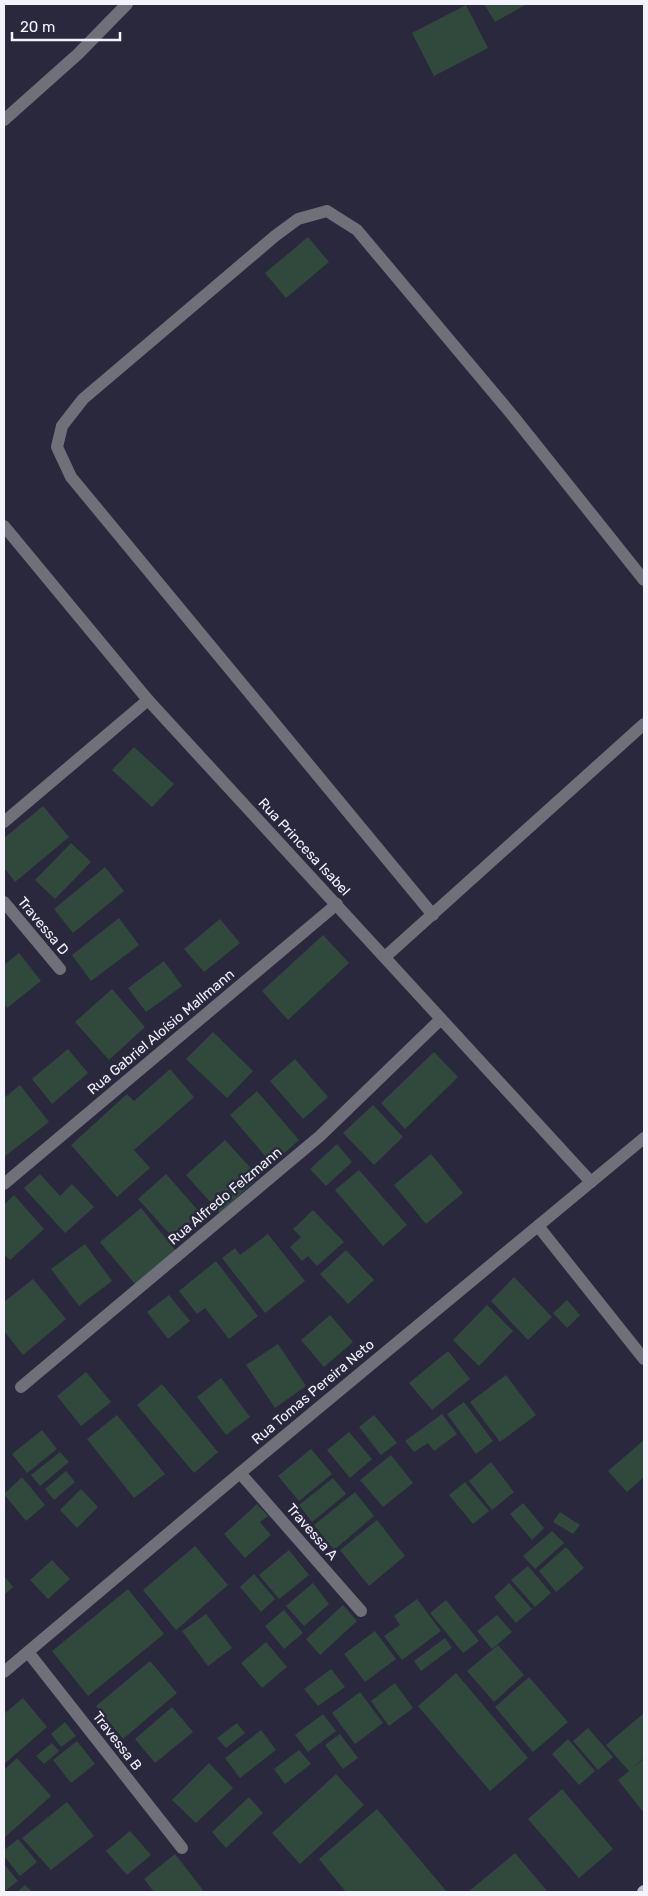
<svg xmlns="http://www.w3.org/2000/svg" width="648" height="1896" font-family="Rubik,sans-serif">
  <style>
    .building { fill: #30493c }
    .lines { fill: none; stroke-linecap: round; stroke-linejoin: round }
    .minor { stroke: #70707b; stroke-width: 12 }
    .major { stroke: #b6b5cc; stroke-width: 12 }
    .labels { text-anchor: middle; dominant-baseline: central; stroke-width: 5; stroke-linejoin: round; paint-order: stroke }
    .street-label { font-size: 14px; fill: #f3f3fe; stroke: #29283d }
  </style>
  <rect width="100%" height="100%" fill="#29283d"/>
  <g class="building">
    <path d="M 484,4 L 527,4 L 495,22 Z"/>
    <path d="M 466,5 L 488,48 L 434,76 L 412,33 Z"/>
    <path d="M 308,237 L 329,262 L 286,298 L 265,273 Z"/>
    <path d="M 134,747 L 174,784 L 152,807 L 112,770 Z"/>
    <path d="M 43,806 L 69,837 L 15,882 L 4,868 L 4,838 Z"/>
    <path d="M 71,843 L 91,862 L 55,899 L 35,880 Z"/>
    <path d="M 105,867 L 124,891 L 73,933 L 54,909 Z"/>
    <path d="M 119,918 L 139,945 L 91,981 L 72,955 Z"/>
    <path d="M 220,919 L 240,943 L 204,972 L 184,949 Z"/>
    <path d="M 323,935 L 349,963 L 288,1020 L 262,991 Z"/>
    <path d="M 19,953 L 41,981 L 7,1008 L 4,1004 L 4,965 Z"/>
    <path d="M 164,961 L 182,986 L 146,1012 L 128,988 Z"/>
    <path d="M 112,989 L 145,1027 L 109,1060 L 75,1022 Z"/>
    <path d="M 213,1032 L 253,1071 L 227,1098 L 186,1059 Z"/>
    <path d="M 68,1049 L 88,1073 L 52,1104 L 32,1079 Z"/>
    <path d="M 434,1052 L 458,1077 L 405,1129 L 381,1103 Z"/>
    <path d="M 295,1059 L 328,1097 L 303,1119 L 270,1081 Z"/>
    <path d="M 170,1069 L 194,1097 L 134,1150 L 150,1168 L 117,1197 L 71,1145 L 127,1094 L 134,1101 Z"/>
    <path d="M 20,1085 L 49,1122 L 4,1157 L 4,1098 Z"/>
    <path d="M 257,1091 L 299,1140 L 272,1164 L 230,1115 Z"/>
    <path d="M 373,1105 L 403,1137 L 374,1165 L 343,1133 Z"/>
    <path d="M 225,1140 L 259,1177 L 220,1213 L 186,1175 Z"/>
    <path d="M 337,1144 L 352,1162 L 326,1186 L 310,1169 Z"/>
    <path d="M 431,1154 L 463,1193 L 426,1224 L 394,1185 Z"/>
    <path d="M 359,1170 L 407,1225 L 383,1246 L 335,1190 Z"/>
    <path d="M 40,1174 L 60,1196 L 72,1184 L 94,1207 L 65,1233 L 24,1188 Z"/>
    <path d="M 166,1174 L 201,1214 L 174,1239 L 138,1199 Z"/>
    <path d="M 14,1195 L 44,1229 L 10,1260 L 4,1254 L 4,1205 Z"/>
    <path d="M 141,1208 L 176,1251 L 135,1284 L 100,1242 Z"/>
    <path d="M 313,1210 L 344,1242 L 317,1266 L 308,1256 L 302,1261 L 290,1247 L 301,1237 L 293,1229 Z"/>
    <path d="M 268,1234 L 305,1281 L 265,1313 L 222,1258 L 235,1248 L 240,1255 Z"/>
    <path d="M 85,1244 L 112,1281 L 79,1306 L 51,1269 Z"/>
    <path d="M 346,1250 L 374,1280 L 348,1304 L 320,1274 Z"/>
    <path d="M 216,1261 L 258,1316 L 229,1339 L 205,1308 L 197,1314 L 179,1291 Z"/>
    <path d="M 514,1277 L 552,1317 L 528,1340 L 491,1301 Z"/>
    <path d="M 33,1279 L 66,1319 L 23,1355 L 4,1331 L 4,1302 Z"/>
    <path d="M 169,1295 L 190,1321 L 168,1339 L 147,1312 Z"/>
    <path d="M 567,1300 L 580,1315 L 567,1328 L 553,1313 Z"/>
    <path d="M 487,1305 L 513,1331 L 479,1366 L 453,1340 Z"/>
    <path d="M 330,1315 L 353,1342 L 324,1367 L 301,1340 Z"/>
    <path d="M 278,1344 L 306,1386 L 275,1408 L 246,1365 Z"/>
    <path d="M 448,1351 L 470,1379 L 432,1410 L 409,1383 Z"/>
    <path d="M 86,1372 L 111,1402 L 81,1426 L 57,1396 Z"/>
    <path d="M 506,1375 L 536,1415 L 500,1442 L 470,1402 Z"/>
    <path d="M 221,1378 L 250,1417 L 226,1435 L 197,1397 Z"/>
    <path d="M 162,1384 L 218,1452 L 194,1473 L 137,1405 Z"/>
    <path d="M 464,1402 L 493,1441 L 476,1454 L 447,1414 Z"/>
    <path d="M 442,1414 L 457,1434 L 434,1451 L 428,1443 L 414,1452 L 405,1441 Z"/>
    <path d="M 117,1415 L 165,1474 L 134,1498 L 87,1439 Z"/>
    <path d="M 374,1415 L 397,1443 L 381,1455 L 359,1427 Z"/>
    <path d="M 42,1430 L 57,1449 L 27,1473 L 12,1454 Z"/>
    <path d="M 349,1432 L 372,1459 L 350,1478 L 327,1450 Z"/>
    <path d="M 644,1440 L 644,1477 L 627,1492 L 608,1471 Z"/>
    <path d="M 311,1449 L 332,1474 L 299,1501 L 278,1476 Z"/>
    <path d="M 60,1452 L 69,1462 L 40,1486 L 31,1475 Z"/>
    <path d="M 391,1455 L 413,1483 L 383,1507 L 360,1480 Z"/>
    <path d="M 491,1462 L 514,1492 L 492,1510 L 469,1481 Z"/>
    <path d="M 66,1471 L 75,1482 L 54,1500 L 45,1489 Z"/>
    <path d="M 22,1477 L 45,1505 L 26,1521 L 4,1494 Z"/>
    <path d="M 333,1478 L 346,1494 L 312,1522 L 299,1505 Z"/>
    <path d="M 465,1482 L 489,1511 L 473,1524 L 449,1495 Z"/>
    <path d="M 81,1489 L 98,1507 L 77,1528 L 60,1510 Z"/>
    <path d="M 355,1492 L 374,1516 L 334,1550 L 314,1525 Z"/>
    <path d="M 523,1503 L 544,1528 L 532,1540 L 510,1514 Z"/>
    <path d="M 257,1504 L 268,1516 L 260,1522 L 271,1535 L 245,1558 L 224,1534 Z"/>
    <path d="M 560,1512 L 580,1525 L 573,1534 L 553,1522 Z"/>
    <path d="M 377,1520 L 405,1556 L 369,1586 L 340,1550 Z"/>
    <path d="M 552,1531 L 564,1543 L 535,1569 L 523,1556 Z"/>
    <path d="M 195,1546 L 228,1585 L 176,1630 L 143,1590 Z"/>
    <path d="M 566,1547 L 584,1568 L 556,1592 L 539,1571 Z"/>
    <path d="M 289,1550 L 309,1575 L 279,1599 L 259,1575 Z"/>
    <path d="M 52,1560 L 70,1579 L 48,1599 L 30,1580 Z"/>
    <path d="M 528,1566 L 551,1593 L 535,1607 L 511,1580 Z"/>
    <path d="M 254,1574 L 275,1599 L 261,1612 L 240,1587 Z"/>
    <path d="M 4,1576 L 13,1587 L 4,1595 Z"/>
    <path d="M 313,1583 L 329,1604 L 304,1626 L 286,1606 Z"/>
    <path d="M 509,1583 L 532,1609 L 516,1623 L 494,1597 Z"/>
    <path d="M 128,1589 L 164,1634 L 88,1696 L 52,1651 Z"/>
    <path d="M 417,1599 L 441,1631 L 402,1660 L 384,1636 L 400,1625 L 394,1616 Z"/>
    <path d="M 446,1600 L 479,1641 L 463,1653 L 430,1613 Z"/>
    <path d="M 343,1605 L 357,1621 L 320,1655 L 306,1639 Z"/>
    <path d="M 284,1610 L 303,1633 L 284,1649 L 265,1626 Z"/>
    <path d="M 206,1614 L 232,1648 L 208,1666 L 182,1631 Z"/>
    <path d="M 497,1615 L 512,1632 L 492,1649 L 477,1631 Z"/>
    <path d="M 375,1631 L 396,1659 L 365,1682 L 344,1654 Z"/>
    <path d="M 445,1638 L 452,1648 L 421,1671 L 414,1661 Z"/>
    <path d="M 266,1642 L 287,1667 L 262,1688 L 241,1663 Z"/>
    <path d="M 498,1645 L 524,1675 L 494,1702 L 467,1671 Z"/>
    <path d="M 150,1661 L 177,1693 L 123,1739 L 96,1706 Z"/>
    <path d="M 331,1669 L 345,1687 L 318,1706 L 304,1689 Z"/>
    <path d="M 456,1673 L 528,1758 L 490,1791 L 418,1706 Z"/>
    <path d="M 529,1677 L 568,1722 L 533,1752 L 495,1707 Z"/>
    <path d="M 395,1683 L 413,1708 L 389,1726 L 371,1701 Z"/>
    <path d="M 360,1692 L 383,1723 L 355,1744 L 332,1713 Z"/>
    <path d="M 23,1698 L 47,1727 L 4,1764 L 4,1714 Z"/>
    <path d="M 172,1707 L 193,1732 L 155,1763 L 135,1739 Z"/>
    <path d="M 644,1713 L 644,1758 L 631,1769 L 644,1759 L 644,1813 L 618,1780 L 629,1771 L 606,1745 Z"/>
    <path d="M 323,1714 L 336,1731 L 308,1752 L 295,1735 Z"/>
    <path d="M 65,1722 L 76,1736 L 61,1747 L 51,1734 Z"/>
    <path d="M 237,1723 L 245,1733 L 226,1748 L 217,1738 Z"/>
    <path d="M 588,1728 L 613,1757 L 598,1770 L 573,1741 Z"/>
    <path d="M 261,1730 L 276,1750 L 240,1778 L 225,1758 Z"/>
    <path d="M 340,1734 L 358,1758 L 343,1769 L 325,1745 Z"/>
    <path d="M 568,1739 L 595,1771 L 579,1785 L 552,1754 Z"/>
    <path d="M 77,1741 L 95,1764 L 71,1783 L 53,1760 Z"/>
    <path d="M 52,1743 L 59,1751 L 44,1764 L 36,1756 Z"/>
    <path d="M 299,1750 L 311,1764 L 285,1784 L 274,1769 Z"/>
    <path d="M 17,1758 L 51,1796 L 4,1838 L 4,1770 Z"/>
    <path d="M 209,1763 L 233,1788 L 196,1823 L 172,1800 Z"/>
    <path d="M 336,1774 L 364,1805 L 300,1864 L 272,1833 Z"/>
    <path d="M 562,1789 L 613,1849 L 579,1878 L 528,1819 Z"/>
    <path d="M 249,1797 L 263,1813 L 226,1848 L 212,1832 Z"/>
    <path d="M 67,1802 L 94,1836 L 51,1870 L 22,1838 Z"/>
    <path d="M 377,1809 L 447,1892 L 346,1892 L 319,1859 Z"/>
    <path d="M 130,1831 L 151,1855 L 127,1875 L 106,1851 Z"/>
    <path d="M 18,1839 L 37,1862 L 20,1876 L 4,1856 L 4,1850 Z"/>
    <path d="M 515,1853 L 548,1892 L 468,1892 Z"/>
    <path d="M 175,1854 L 203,1890 L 201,1892 L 154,1892 L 144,1879 Z"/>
    <path d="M 4,1864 L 18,1881 L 4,1892 Z"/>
    <path d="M 25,1885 L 32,1892 L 17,1892 Z"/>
  </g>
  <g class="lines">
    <g class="minor">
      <path d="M 4,120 L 78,54 L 127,4"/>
      <path d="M 4,526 L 148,700 L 591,1182"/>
      <path d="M 4,822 L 148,700"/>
      <path d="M 4,902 L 60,969"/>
      <path d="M 433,915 L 71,477 L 57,447 L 62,426 L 83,399 L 275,236 L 298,219 L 327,211 L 357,230 L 513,416 L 644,580"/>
      <path d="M 385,957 L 644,724"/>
      <path d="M 4,1184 L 337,904"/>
      <path d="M 538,1226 L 644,1359"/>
      <path d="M 21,1387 L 320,1136 L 441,1019"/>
      <path d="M 240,1473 L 361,1611"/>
      <path d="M 28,1652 L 182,1848"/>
      <path d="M 4,1672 L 240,1473 L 644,1138"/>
    </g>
    <path class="major" d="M 643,1892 L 644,1891"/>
  </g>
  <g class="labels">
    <g class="street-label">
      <text transform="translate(304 847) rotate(47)">Rua Princesa Isabel</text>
      <text transform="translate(43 926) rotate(50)">Travessa D</text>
      <text transform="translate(161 1032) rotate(-40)">Rua Gabriel Aloísio Mallmann</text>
      <text transform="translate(225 1196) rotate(-40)">Rua Alfredo Felzmann</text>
      <text transform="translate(313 1392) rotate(-40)">Rua Tomas Pereira Neto</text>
      <text transform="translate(312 1532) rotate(49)">Travessa A</text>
      <text transform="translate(117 1741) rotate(52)">Travessa B</text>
    </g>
  </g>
  <rect width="648" height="1896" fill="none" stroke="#f3f3fe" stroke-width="10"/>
  <path d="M12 32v8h108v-8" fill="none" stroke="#f3f3fe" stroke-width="2.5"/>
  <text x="20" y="32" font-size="15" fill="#f3f3fe" stroke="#29283d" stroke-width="4" paint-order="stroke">20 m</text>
</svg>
